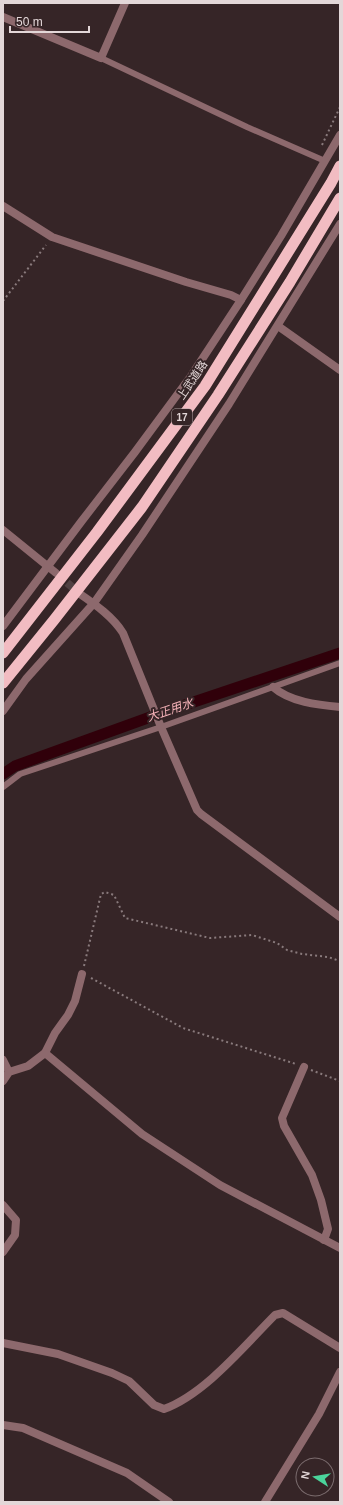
<svg xmlns="http://www.w3.org/2000/svg" width="343" height="1505" font-family="Helvetica,'Noto Sans JP',sans-serif">
  <style>
    .lines { fill: none; stroke-linecap: round; stroke-linejoin: round }
    .canal { stroke: #30000a; stroke-width: 11 }
    .minor-tunnel { stroke: #504042; stroke-width: 8; stroke-dasharray: 8 4; stroke-linecap: butt }
    .path { stroke: #897a7c; stroke-width: 2; stroke-dasharray: 2 3; stroke-linecap: butt }
    .service { stroke: #8d696d; stroke-width: 6 }
    .minor { stroke: #8d696d; stroke-width: 8 }
    .trunk { stroke: #f2bcc2; stroke-width: 11 }
    .labels { text-anchor: middle; dominant-baseline: central; stroke-width: 4; stroke-linejoin: round; paint-order: stroke }
    .shield { fill: #362527; stroke: #afa2a3; stroke-width: 1 }
    .shield-label { font-size: 10px; font-weight: bold; fill: #e3d7d8 }
    .street-label { font-size: 11px; fill: #e3d7d8; stroke: #362527 }
    .water-label { font-size: 12px; font-style: italic; fill: #f4b1b7; stroke: #362527 }
  </style>
  <rect width="100%" height="100%" fill="#362527"/>
  <g class="lines">
    <path class="canal" d="M 3,774 L 15,766 L 167,711 L 340,653"/>
    <path class="minor-tunnel" d="M 58,575 L 80,594"/>
    <g class="path">
      <path d="M 322,145 L 340,107"/>
      <path d="M 3,301 L 46,245"/>
      <path d="M 84,966 L 101,894 L 105,892 L 114,895 L 125,918 L 210,938 L 252,935 L 277,943 L 287,950 L 302,954 L 328,957 L 340,961"/>
      <path d="M 91,978 L 183,1028 L 296,1064"/>
      <path d="M 311,1070 L 340,1081"/>
    </g>
    <g class="service">
      <path d="M 101,58 L 247,127 L 325,161"/>
      <path d="M 3,787 L 20,774 L 161,727 L 340,663"/>
    </g>
    <g class="minor">
      <path d="M 3,17 L 101,58 L 125,3"/>
      <path d="M 3,206 L 52,237 L 186,282 L 231,295 L 241,300"/>
      <path d="M 278,326 L 340,370"/>
      <path d="M 3,530 L 56,573"/>
      <path d="M 80,594 C 96,605 113,617 123,633 L 161,727 L 197,810 L 201,814 L 340,917"/>
      <path d="M 3,626 L 81,522 L 135,452 L 191,376 L 241,300 L 281,236 L 340,135"/>
      <path d="M 273,687 C 290,702 318,705 340,707"/>
      <path d="M 3,711 L 26,679 L 94,603 L 142,535 L 229,404 L 340,224"/>
      <path d="M 45,1053 L 55,1033 L 68,1015 L 75,1001 L 82,974"/>
      <path d="M 3,1060 L 9,1072"/>
      <path d="M 304,1067 L 282,1118 L 284,1126 L 312,1175 L 321,1200 L 328,1229 L 324,1240"/>
      <path d="M 3,1081 L 9,1072 L 28,1066 L 45,1053 L 142,1134 L 220,1185 L 340,1248"/>
      <path d="M 3,1205 L 16,1220 L 15,1235 L 3,1252"/>
      <path d="M 3,1343 L 58,1354 L 112,1373 L 129,1381 L 154,1405 L 164,1409 C 205,1394 244,1346 275,1315 L 283,1313 L 340,1348"/>
      <path d="M 3,1425 L 23,1428 L 127,1473 L 169,1502"/>
      <path d="M 265,1502 L 319,1414 L 340,1372"/>
    </g>
    <g class="trunk">
      <path d="M 3,653 L 97,532 L 205,386 L 331,183 L 340,166"/>
      <path d="M 3,683 L 54,620 L 142,507 L 218,395 L 290,282 L 340,198"/>
    </g>
  </g>
  <g class="labels">
    <rect class="shield" x="172" y="409" width="20" height="16" rx="3"/>
    <g class="shield-label">
      <text x="182" y="417">17</text>
    </g>
    <g class="street-label">
      <text transform="translate(192 380) rotate(-56)">上武道路</text>
    </g>
    <g class="water-label">
      <text transform="translate(170 710) rotate(-19)">大正用水</text>
    </g>
  </g>
  <rect width="343" height="1505" fill="none" stroke="#e3d7d8" stroke-width="8"/>
  <g transform="translate(315 1477) rotate(282)"><circle r="19" fill="#362527" stroke="#7b6c6e"/>
  <path d="M0-3L7 15L0 10L-7 15Z" fill="#4bd49b"/>
  <text y="-6" font-size="11" font-weight="bold" text-anchor="middle" fill="#e3d7d8">N</text>
  </g>
  <path d="M10 26v6h79v-6" fill="none" stroke="#e3d7d8" stroke-width="2"/>
  <text x="16" y="26" font-size="12" fill="#e3d7d8" stroke="#362527" stroke-width="3" paint-order="stroke">50 m</text>
</svg>
